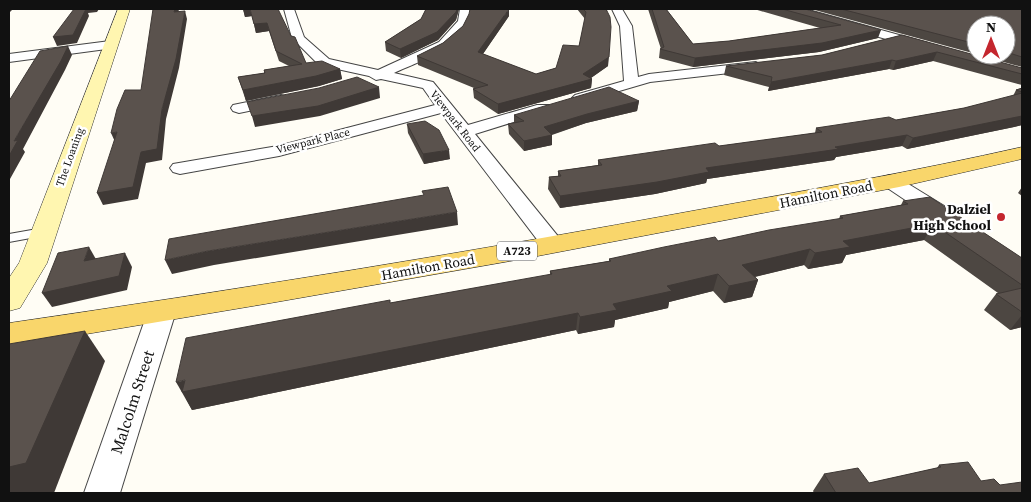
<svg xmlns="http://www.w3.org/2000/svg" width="1031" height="502" font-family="'Source Serif 4',serif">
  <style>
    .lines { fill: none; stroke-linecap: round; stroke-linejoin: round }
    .lane-casing { stroke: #444; stroke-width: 2 }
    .street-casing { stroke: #444; stroke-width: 2 }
    .secondary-casing { stroke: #333; stroke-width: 1 }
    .primary-casing { stroke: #222; stroke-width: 1 }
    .lane { fill: #fff; fill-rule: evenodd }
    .street { fill: #fff; fill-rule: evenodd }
    .secondary { fill: #fff6b0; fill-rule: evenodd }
    .primary { fill: #f9d66b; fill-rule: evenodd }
    .wall { fill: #4d4742 }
    .shaded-wall { fill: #3f3936 }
    .building { fill: #5a524d; stroke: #3f3936 }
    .poi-dot { fill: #c4262e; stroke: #fff; stroke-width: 2 }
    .labels { text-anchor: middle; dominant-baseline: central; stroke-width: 5; stroke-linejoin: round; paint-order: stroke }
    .far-street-label { font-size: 11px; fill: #111; stroke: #fff }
    .shield { fill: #fff; stroke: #585858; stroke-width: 1 }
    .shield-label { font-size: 12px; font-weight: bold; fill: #111 }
    .street-label { font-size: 14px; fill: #111; stroke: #fff }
    .poi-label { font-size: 14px; font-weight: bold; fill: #111; stroke: #fff; text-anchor: end }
    .near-street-label { font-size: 16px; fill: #111; stroke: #fff }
  </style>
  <rect width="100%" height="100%" fill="#fffdf5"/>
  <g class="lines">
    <defs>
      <path id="lane" d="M 43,228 L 47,229 L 49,232 L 47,235 L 9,242 L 9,234 Z"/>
      <g id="street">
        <path d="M 284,9 L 294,9 L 304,37 L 329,59 L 378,70 L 439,42 L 458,21 L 460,9 L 470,9 C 470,46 422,60 394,73 L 433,82 L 468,125 L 537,105 L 549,105 L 551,108 L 549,111 L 475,134 L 561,240 L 565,245 L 561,250 L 553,252 L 545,250 L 441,113 L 279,156 L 180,174 L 173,172 L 170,168 L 173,164 L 278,146 L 435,105 L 423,88 L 381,79 L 376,80 L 369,76 L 319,65 L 292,38 Z"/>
        <path d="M 612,9 L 622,9 L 632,26 L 638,77 L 649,74 L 756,62 L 763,66 L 756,70 L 650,82 L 585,101 L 575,101 L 572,98 L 575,95 L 624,81 L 620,26 Z"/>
        <path d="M 789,9 L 805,9 L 928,43 L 930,46 L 928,49 L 920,49 L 790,11 Z"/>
        <path d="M 110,41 L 116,45 L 114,48 L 9,62 L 9,54 Z"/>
        <path d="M 281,95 L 287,97 L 289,100 L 287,103 L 239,113 L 233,111 L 231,108 L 233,105 Z"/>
        <path d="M 890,175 L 897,177 L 954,212 L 957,217 L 954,222 L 946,224 L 938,222 L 883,185 L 880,181 L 883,177 Z"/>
        <path d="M 162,302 L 172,304 L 176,311 L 120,493 L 84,493 L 148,311 L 152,304 Z"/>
      </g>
      <path id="secondary" d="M 118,9 L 130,9 L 47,263 L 20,308 L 9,311 L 9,278 L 19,263 Z"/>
      <path id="primary" d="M 1022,147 L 1022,159 L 899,187 L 522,259 L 265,304 L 9,347 L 9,323 C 241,289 472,252 703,209 C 809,190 916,171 1022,147 Z"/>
    </defs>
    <use href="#lane" class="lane-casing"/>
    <use href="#street" class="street-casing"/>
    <use href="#secondary" class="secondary-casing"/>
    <use href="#primary" class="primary-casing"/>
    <use href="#lane" class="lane"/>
    <use href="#street" class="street"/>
    <use href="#secondary" class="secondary"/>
    <use href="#primary" class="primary"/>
  </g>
  <g class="wall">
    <path d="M 243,9 L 291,36 L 306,63 L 340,69 L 342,79 L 319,86 L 246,101 L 238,77 L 264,73 L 264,70 L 289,66 L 279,61 L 269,31 L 256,33 L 252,16 L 245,17 Z"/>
    <path d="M 426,9 L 459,9 L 456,20 L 438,40 L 401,58 L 386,51 L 385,42 L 421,19 Z"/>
    <path d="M 577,9 L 611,9 L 610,10 L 607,10 L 608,66 L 591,78 L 592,79 L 591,88 L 498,114 L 474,98 L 473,89 L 474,88 L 418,65 L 417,56 L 443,43 L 463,26 L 469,14 L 509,16 L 483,54 L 536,74 L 556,68 L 579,46 L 585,19 Z"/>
    <path d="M 624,9 L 666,9 L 693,44 L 729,41 L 820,28 L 754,9 L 805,9 L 878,38 L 819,52 L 693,67 L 659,58 L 660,49 L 661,49 L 648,9 L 625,10 Z"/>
    <path d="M 811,9 L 1022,9 L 1022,67 L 978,55 L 1006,55 L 1006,25 L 976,25 L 976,54 Z"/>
    <path d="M 902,35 L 1022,68 L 1022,85 L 933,61 L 893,70 L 889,69 L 768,91 L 769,87 L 724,75 L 726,66 L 822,55 Z"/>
    <path d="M 1022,88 L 1022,125 L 1014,127 L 907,149 L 902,146 L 836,157 L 834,160 L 707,179 L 706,183 L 655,194 L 560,208 L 548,189 L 549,177 L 558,176 L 558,171 L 598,165 L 598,160 L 719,146 L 815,133 L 816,128 L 896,120 L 964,108 L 1013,96 L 1016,90 Z"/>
    <path d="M 639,101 L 637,111 L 586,123 L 552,135 L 552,145 L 524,151 L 509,134 L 508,124 L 514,123 L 514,115 Z"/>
    <path d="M 407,124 L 450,159 L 424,164 L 408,133 Z"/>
    <path d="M 1022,187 L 1022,196 L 1018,193 Z"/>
    <path d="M 903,201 L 1022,258 L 1022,327 L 1010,330 L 984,310 L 996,294 L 998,293 L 924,240 L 846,255 L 842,263 L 808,269 L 804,265 L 755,277 L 758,280 L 752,297 L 724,303 L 713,291 L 669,302 L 668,308 L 615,320 L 614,327 L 578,334 L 576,330 L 192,410 L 186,399 L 390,303 L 550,275 L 550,271 L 609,261 L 609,259 L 718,241 L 839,219 L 840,216 L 901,205 Z"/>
    <path d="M 939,465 L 981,481 L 1000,485 L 1022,493 L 814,493 L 813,491 L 824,474 L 869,483 L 937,468 Z"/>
  </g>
  <g class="shaded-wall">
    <path d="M 9,9 L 13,9 L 9,13 Z"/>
    <path d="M 82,9 L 99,9 L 97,12 L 88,13 L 89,16 L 77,43 L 57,46 L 53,37 Z"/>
    <path d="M 175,9 L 179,9 L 177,20 L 174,12 Z"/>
    <path d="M 243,9 L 250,9 L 252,16 L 245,17 Z"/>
    <path d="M 457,9 L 459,9 L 456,20 L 438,40 L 401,58 L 400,49 Z"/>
    <path d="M 509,9 L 509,16 L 478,61 L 478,52 Z"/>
    <path d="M 185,11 L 187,19 L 179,68 L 166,119 L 162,160 L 146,163 L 138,199 L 103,205 L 97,193 L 141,152 L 162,109 Z"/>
    <path d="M 267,23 L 269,31 L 256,33 L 254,24 Z"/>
    <path d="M 881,30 L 878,38 L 819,52 L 693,67 L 695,58 Z"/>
    <path d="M 68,46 L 72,55 L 65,70 L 23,149 L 25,152 L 10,179 L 9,179 L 9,156 L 14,141 Z"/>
    <path d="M 937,52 L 933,61 L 893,70 L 896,61 Z"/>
    <path d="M 609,57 L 608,66 L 588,80 L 592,79 L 591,88 L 498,114 L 498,104 L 583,74 Z"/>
    <path d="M 892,60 L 889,69 L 768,91 L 771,82 Z"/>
    <path d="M 340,69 L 342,79 L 319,86 L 246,101 L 243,90 Z"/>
    <path d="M 379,87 L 380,98 L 320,116 L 255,127 L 252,116 Z"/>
    <path d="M 639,101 L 637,111 L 586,123 L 547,136 L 552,135 L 552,145 L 524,151 L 524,141 L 544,127 L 587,114 Z"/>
    <path d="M 1022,116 L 1022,125 L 1014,127 L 907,149 L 913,138 Z"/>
    <path d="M 117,132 L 116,144 L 111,133 Z"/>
    <path d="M 907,135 L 902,146 L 836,157 L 834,160 L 707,179 L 706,183 L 655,194 L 560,208 L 560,196 L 706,168 Z"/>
    <path d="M 449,150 L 450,159 L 424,164 L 423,154 Z"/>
    <path d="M 457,212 L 458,225 L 214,265 L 172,274 L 165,260 L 208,251 Z"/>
    <path d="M 933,224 L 924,240 L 846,255 L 842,263 L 808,269 L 815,253 L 843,241 Z"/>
    <path d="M 89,247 L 97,261 L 84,261 Z"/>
    <path d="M 810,249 L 804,265 L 737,281 L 742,265 Z"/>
    <path d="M 125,253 L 132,267 L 127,290 L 52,307 L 42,293 Z"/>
    <path d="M 718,274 L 713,291 L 669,302 L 668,308 L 615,320 L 614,327 L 578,334 L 580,317 L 613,304 L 667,286 Z"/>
    <path d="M 758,280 L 752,297 L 724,303 L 729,286 Z"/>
    <path d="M 578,313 L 576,330 L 192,410 L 176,382 Z"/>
    <path d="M 1022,315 L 1022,327 L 1010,330 Z"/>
    <path d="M 85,331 L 105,361 L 54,493 L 9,493 L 9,467 Z"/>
  </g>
  <g class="building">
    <path d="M 74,9 L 86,9 L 73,35 L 53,37 Z"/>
    <path d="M 153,9 L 175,9 L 174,12 L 185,11 L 176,59 L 162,109 L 157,149 L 141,152 L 133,187 L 97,193 L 117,132 L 111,133 L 117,109 L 125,90 L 141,90 Z"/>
    <path d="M 250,9 L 278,9 L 291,36 L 295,37 L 306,63 L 322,61 L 340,69 L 316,76 L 243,90 L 238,77 L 265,73 L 264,70 L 302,64 L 276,51 L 267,23 L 254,24 Z"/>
    <path d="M 426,9 L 457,9 L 456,12 L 437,32 L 400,49 L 385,42 L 421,19 Z"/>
    <path d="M 470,9 L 509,9 L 478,52 L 536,74 L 556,68 L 563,45 L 579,46 L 586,12 L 583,9 L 606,9 L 610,17 L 611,27 L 609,57 L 583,74 L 592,79 L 498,104 L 473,89 L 488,85 L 417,56 L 443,43 L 463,26 L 469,14 Z"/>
    <path d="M 652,9 L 666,9 L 693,44 L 729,41 L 841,25 L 782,9 L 805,9 L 881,30 L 822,43 L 695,58 L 660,49 L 664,47 Z"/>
    <path d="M 841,9 L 1022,9 L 1022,57 L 1006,52 L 1006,25 L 976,25 L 976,44 Z"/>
    <path d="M 902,35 L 1022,68 L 1022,74 L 937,52 L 896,61 L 892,60 L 771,82 L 772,77 L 726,66 L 822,55 Z"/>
    <path d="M 68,46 L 61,61 L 14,141 L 18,140 L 9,156 L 9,101 L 40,51 Z"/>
    <path d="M 357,77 L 379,87 L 318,106 L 252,116 L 247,102 L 319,88 Z"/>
    <path d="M 609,87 L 639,101 L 587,114 L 544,127 L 552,135 L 524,141 L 508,124 L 524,121 L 514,115 Z"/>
    <path d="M 1022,88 L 1022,92 L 1016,90 Z"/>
    <path d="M 1022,93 L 1022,116 L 913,138 L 907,135 L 835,147 L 839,149 L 706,168 L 709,172 L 657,182 L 560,196 L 549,177 L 561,176 L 558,171 L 602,165 L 598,160 L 715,143 L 719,146 L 822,132 L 816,128 L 889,117 L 896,120 L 964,108 Z"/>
    <path d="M 425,121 L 439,130 L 449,150 L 423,154 L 407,124 Z"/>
    <path d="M 448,187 L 457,212 L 208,251 L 165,260 L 169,239 L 424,195 L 422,191 Z"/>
    <path d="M 930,197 L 1022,258 L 1022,285 L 933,224 L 843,241 L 850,247 L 815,253 L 810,249 L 742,265 L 758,280 L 729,286 L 718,274 L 667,286 L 672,291 L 613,304 L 617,310 L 580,317 L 578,313 L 182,392 L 185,380 L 176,382 L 186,338 L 390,300 L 390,303 L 552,274 L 550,271 L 611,261 L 609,259 L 664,247 L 715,237 L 718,241 L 769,230 L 843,218 L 840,216 L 908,204 L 903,201 Z"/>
    <path d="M 89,247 L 84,261 L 125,253 L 119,276 L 42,293 L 58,253 Z"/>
    <path d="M 1022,288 L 1022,312 L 996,294 Z"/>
    <path d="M 85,331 L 26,463 L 9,467 L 9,344 Z"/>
    <path d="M 968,462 L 981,481 L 994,479 L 1000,485 L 1022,482 L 1022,493 L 836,493 L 824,474 L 858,468 L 869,483 L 941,467 L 939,465 Z"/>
  </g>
  <circle class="poi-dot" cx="1001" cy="217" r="5"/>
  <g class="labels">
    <g class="far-street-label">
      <text transform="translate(455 121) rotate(52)">Viewpark Road</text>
      <text transform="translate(313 141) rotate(-14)">Viewpark Place</text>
      <text transform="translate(70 157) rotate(-70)">The Loaning</text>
    </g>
    <rect class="shield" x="497" y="241.5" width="40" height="19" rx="4"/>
    <g class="shield-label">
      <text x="517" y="251">A723</text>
    </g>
    <g class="street-label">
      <text transform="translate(826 194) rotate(-11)">Hamilton Road</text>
      <text transform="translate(428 267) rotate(-10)">Hamilton Road</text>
    </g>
    <g class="poi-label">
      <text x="991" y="209">Dalziel<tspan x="991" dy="16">High School</tspan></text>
    </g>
    <g class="near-street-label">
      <text transform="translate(132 402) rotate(-72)">Malcolm Street</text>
    </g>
  </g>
  <rect width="1031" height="502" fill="none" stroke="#111111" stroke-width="20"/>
  <g transform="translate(991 40)"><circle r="24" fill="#ffffff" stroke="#a0a0a0"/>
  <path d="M0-4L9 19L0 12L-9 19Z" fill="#c4262e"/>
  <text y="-8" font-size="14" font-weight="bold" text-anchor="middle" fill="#111111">N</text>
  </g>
</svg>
